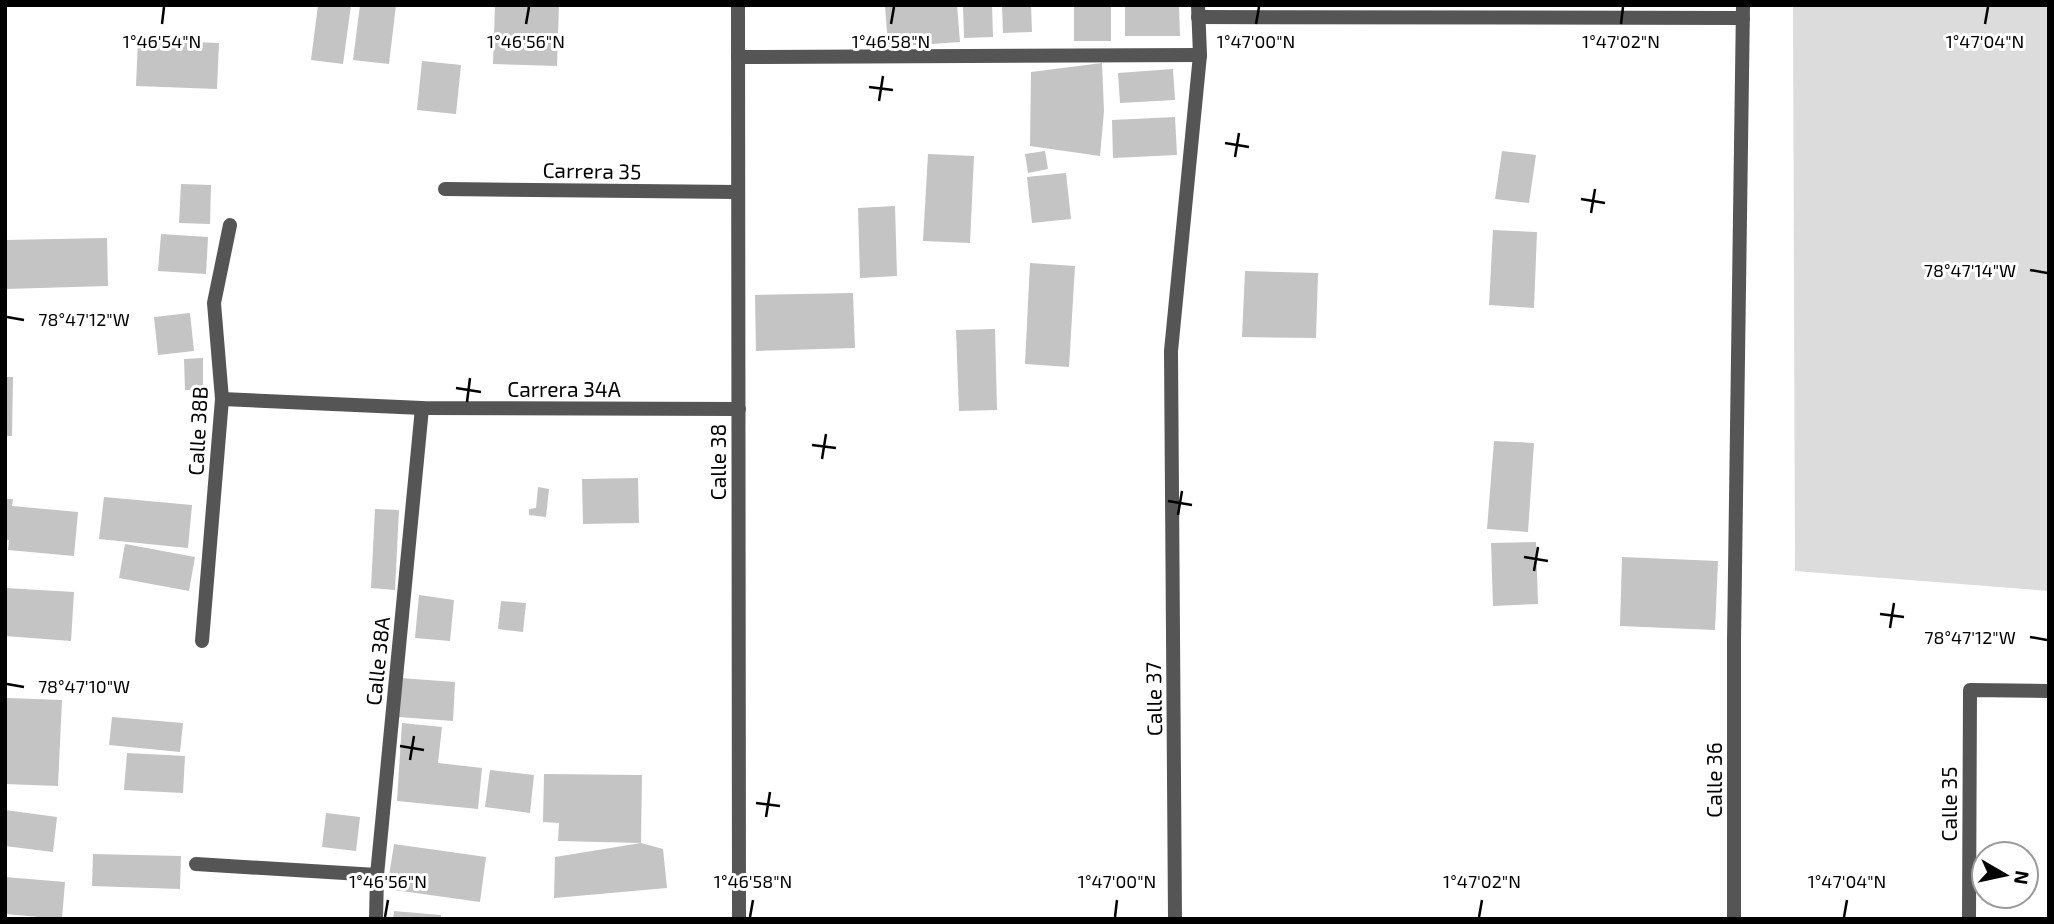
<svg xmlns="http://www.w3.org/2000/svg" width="2054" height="924" font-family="'Exo 2',sans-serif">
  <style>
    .green { fill: #dcdcdc }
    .building { fill: #c4c4c4 }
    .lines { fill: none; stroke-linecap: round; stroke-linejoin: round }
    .street { stroke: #555; stroke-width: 14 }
    .ticks { fill: none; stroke: #000; stroke-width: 2.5 }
    .labels { text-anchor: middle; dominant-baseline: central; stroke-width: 6; stroke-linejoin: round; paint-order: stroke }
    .street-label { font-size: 21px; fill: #000; stroke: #fff }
    .ticks-label { font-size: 18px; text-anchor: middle; fill: #000; stroke: #fff; stroke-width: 6; stroke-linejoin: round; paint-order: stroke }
  </style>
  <rect width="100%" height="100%" fill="#fff"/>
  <path class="green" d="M 1793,5 L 2049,5 L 2049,591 L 1795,571 Z"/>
  <g class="building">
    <path d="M 318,5 L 351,5 L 343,64 L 311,60 Z"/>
    <path d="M 360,5 L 396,5 L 389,64 L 353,60 Z"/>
    <path d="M 495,5 L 559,5 L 557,66 L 493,64 Z"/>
    <path d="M 885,5 L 957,5 L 960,42 L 888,47 Z"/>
    <path d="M 963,5 L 992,5 L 993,37 L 964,38 Z"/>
    <path d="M 1002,5 L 1031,5 L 1032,32 L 1003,33 Z"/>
    <rect x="1074" y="5" width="37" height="36"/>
    <path d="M 1125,5 L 1179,5 L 1180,36 L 1125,36 Z"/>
    <path d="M 138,40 L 219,43 L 217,89 L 136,86 Z"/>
    <path d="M 422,61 L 461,65 L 456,114 L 417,110 Z"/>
    <path d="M 1102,63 L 1104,111 L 1100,156 L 1030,146 L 1031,72 Z"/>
    <path d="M 1173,69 L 1175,100 L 1120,103 L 1118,73 Z"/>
    <path d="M 1175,117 L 1177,155 L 1113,158 L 1112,120 Z"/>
    <path d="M 1045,151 L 1048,169 L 1028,173 L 1025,154 Z"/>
    <path d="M 1502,151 L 1536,155 L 1529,203 L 1495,199 Z"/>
    <path d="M 928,154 L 974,156 L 970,243 L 923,241 Z"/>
    <path d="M 1066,173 L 1071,219 L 1032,223 L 1027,177 Z"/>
    <path d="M 181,184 L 211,185 L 210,224 L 179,223 Z"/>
    <path d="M 895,206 L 897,276 L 860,278 L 858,208 Z"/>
    <path d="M 1493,230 L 1537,232 L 1534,308 L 1489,305 Z"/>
    <path d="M 161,234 L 208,237 L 206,274 L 158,271 Z"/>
    <path d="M 107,238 L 108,286 L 5,289 L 5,240 Z"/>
    <path d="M 1030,263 L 1075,266 L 1069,367 L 1025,364 Z"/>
    <path d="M 1245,271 L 1318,273 L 1316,338 L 1242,337 Z"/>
    <path d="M 853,293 L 855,348 L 756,351 L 755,295 Z"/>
    <path d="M 190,313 L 194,351 L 158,355 L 154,317 Z"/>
    <path d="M 995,329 L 997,410 L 959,411 L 956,330 Z"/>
    <path d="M 203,358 L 203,390 L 185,390 L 184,359 Z"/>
    <path d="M 5,377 L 13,377 L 12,436 L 5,436 Z"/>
    <path d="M 1494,441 L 1534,443 L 1528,532 L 1487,529 Z"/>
    <path d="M 638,478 L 639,523 L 583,524 L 582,479 Z"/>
    <path d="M 538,487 L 549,489 L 546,517 L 529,515 L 529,509 L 536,508 Z"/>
    <path d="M 104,497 L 192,505 L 188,548 L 99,539 Z"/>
    <path d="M 5,499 L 13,499 L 12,506 L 78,512 L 74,556 L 8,550 L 9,540 L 5,540 Z"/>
    <path d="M 375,509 L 399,510 L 395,590 L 371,588 Z"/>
    <path d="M 1536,542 L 1538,604 L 1493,606 L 1491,543 Z"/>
    <path d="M 125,544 L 195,557 L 189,591 L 119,578 Z"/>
    <path d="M 1622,557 L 1718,561 L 1715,630 L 1620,626 Z"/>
    <path d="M 5,588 L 74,592 L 71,641 L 5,636 Z"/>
    <path d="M 419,595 L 454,600 L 450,641 L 415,638 Z"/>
    <path d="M 501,601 L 526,603 L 523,632 L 498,629 Z"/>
    <path d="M 400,678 L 455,682 L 453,721 L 398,717 Z"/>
    <path d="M 7,698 L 62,700 L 58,786 L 5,784 Z"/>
    <path d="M 112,717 L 183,723 L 180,752 L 109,745 Z"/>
    <path d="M 402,723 L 442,727 L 438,763 L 482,768 L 478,809 L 397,801 Z"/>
    <path d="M 127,753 L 185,756 L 183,793 L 124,790 Z"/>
    <path d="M 490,770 L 534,775 L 530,813 L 485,807 Z"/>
    <path d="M 544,774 L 642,775 L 641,843 L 558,841 L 559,823 L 543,822 Z"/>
    <path d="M 5,810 L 57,817 L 53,852 L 5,846 Z"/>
    <path d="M 326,813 L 360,817 L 356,851 L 322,847 Z"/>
    <path d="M 641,843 L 663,849 L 667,888 L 554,898 L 555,857 Z"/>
    <path d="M 394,844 L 486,857 L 480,902 L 387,889 Z"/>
    <path d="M 93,854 L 181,856 L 180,889 L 92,886 Z"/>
    <path d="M 5,877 L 65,882 L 62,919 L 5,914 Z"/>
    <path d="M 394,911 L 441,915 L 441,919 L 393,919 Z"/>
  </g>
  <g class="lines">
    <g class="street">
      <path d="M 738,5 L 739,919"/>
      <path d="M 1198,17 L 1743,18"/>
      <path d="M 738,57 L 1200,55"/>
      <path d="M 445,189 L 738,192"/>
      <path d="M 222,399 L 422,408 L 739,409"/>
      <path d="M 202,641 L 222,399 L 214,303 L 230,225"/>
      <path d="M 196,864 L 377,875"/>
      <path d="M 376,919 L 377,875 L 422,408"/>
      <path d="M 1175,919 L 1171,351 L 1200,55 L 1198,5"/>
      <path d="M 1734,919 L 1734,641 L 1743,5"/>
      <path d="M 1969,919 L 1970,690 L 2049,691"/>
    </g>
  </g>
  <path class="ticks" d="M 162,24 L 164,7M 526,24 L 529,7M 891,24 L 894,7M 1256,24 L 1259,7M 1621,24 L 1623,7M 1985,24 L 1988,7M 869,87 L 893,90M 879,101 L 883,76M 1225,143 L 1249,147M 1235,157 L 1239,133M 1581,199 L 1605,203M 1591,213 L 1595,189M 2030,270 L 2047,273M 7,317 L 24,320M 456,388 L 481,392M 467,402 L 470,378M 812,445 L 836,448M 822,459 L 826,434M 1168,501 L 1192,505M 1178,515 L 1182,491M 1524,557 L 1548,561M 1534,571 L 1538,547M 1880,614 L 1904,617M 1890,628 L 1894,603M 2030,637 L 2047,640M 7,684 L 24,687M 400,746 L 424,750M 410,760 L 414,736M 756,803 L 780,806M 766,817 L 770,792M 385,917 L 388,900M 750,917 L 753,900M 1115,917 L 1117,900M 1479,917 L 1482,900M 1844,917 L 1847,900"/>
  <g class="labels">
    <g class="street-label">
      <text transform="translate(592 170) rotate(1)">Carrera 35</text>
      <text x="564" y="388">Carrera 34A</text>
      <text transform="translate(197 431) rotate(-87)">Calle 38B</text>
      <text transform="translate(717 462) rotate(-90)">Calle 38</text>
      <text transform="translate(377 661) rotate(-84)">Calle 38A</text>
      <text transform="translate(1153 699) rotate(-91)">Calle 37</text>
      <text transform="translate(1713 780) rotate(-90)">Calle 36</text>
      <text transform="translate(1948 804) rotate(-90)">Calle 35</text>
    </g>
  </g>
  <g class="ticks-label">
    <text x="162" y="48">1°46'54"N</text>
    <text x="526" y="48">1°46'56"N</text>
    <text x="891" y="48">1°46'58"N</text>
    <text x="1256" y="48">1°47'00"N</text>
    <text x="1621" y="48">1°47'02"N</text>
    <text x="1985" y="48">1°47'04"N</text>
    <text x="1970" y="277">78°47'14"W</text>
    <text x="84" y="326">78°47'12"W</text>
    <text x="1970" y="644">78°47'12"W</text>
    <text x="84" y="693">78°47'10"W</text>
    <text x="388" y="888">1°46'56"N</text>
    <text x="753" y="888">1°46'58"N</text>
    <text x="1117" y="888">1°47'00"N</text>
    <text x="1482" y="888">1°47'02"N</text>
    <text x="1847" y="888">1°47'04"N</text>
  </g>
  <rect width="2054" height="924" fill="none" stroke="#000000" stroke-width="14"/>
  <g transform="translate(2005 875) rotate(99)"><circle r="33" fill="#ffffff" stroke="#999999" stroke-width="2"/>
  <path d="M0-5L12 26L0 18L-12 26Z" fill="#000000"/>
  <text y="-10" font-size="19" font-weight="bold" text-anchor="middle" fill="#000000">N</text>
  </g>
</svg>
